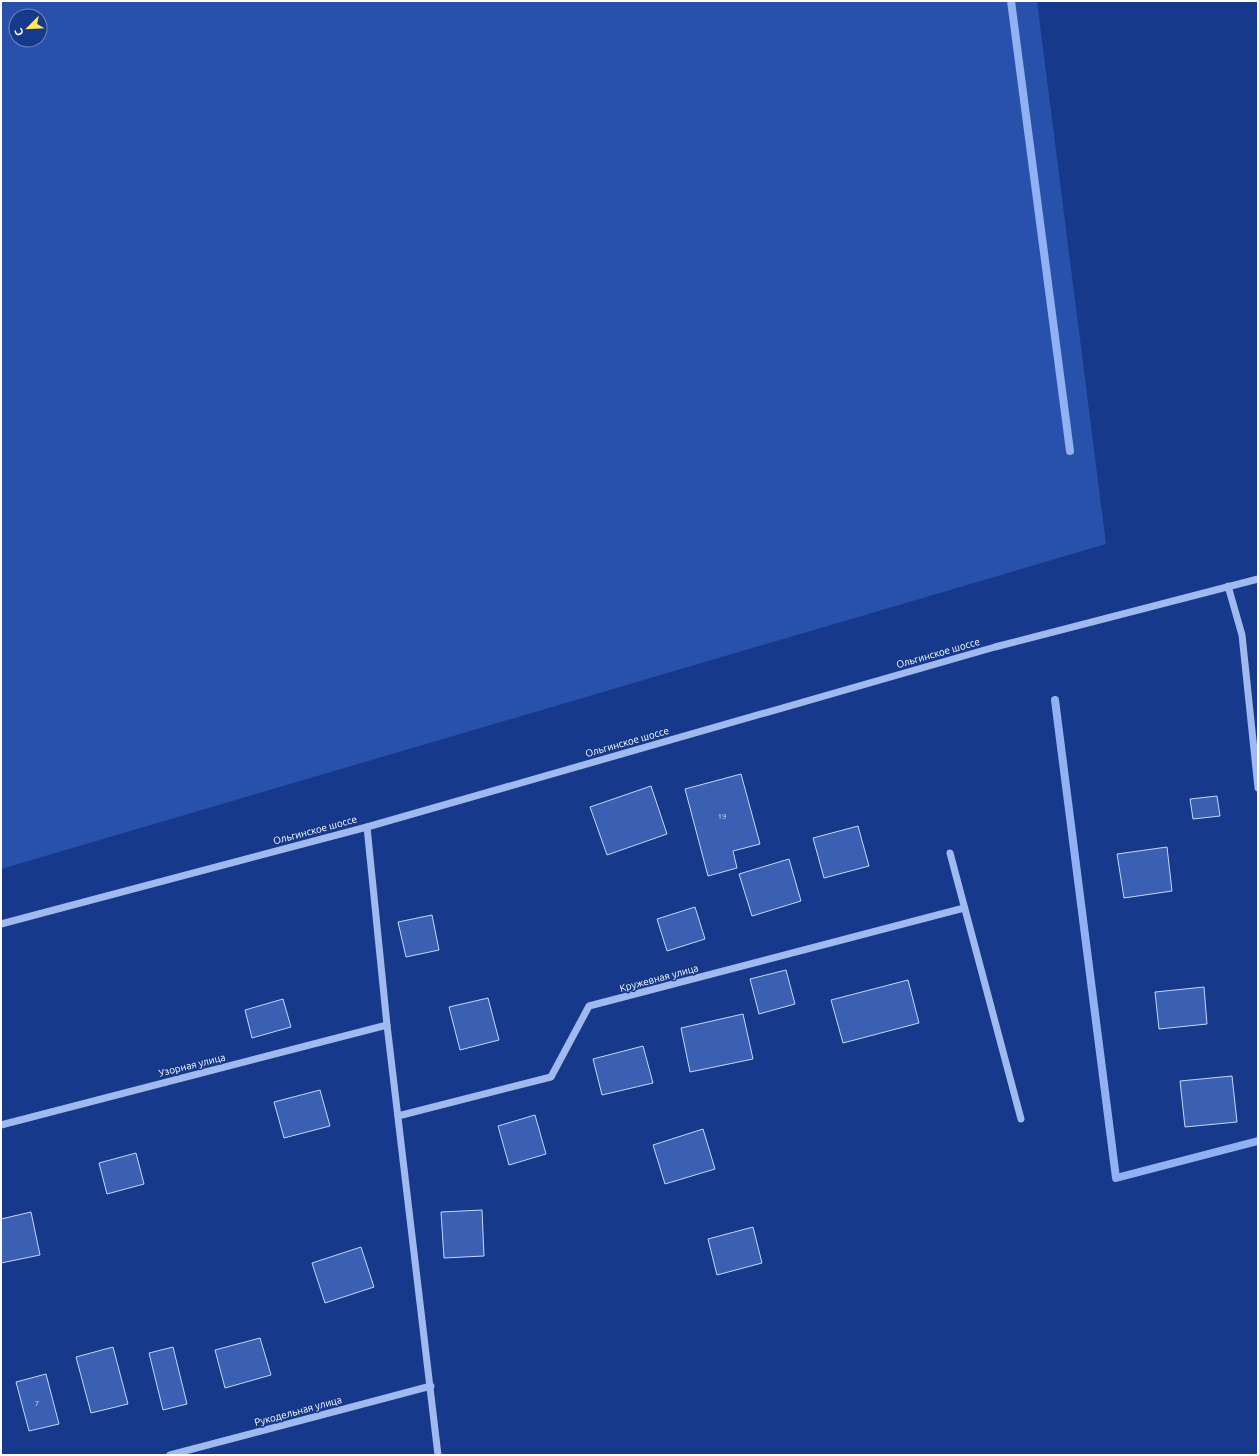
<svg xmlns="http://www.w3.org/2000/svg" width="1259" height="1456" font-family="Ubuntu,sans-serif">
  <style>
    .green { fill: #2851ab; fill-rule: evenodd }
    .lines { fill: none; stroke-linecap: round; stroke-linejoin: round }
    .stream { stroke: #92b1f2; stroke-width: 8 }
    .building { fill: #3a5fb3; stroke: #c6d7fb }
    .minor { stroke: #a0b9ef; stroke-width: 7 }
    .labels { text-anchor: middle; dominant-baseline: central; stroke-width: 3.5; stroke-linejoin: round; paint-order: stroke }
    .number-label { font-size: 8px; fill: #ced7ec }
    .street-label { font-size: 10px; fill: #fff; stroke: #16398c }
  </style>
  <rect width="100%" height="100%" fill="#16398c"/>
  <path class="green" d="M 1,1 L 1037,1 L 1106,544 L 1,869 ZM 16,16 L 40,16 L 40,40 L 16,40 Z"/>
  <g class="lines">
    <g class="stream">
      <path d="M 1011,1 L 1070,451"/>
      <path d="M 1055,700 L 1116,1178 L 1258,1141"/>
    </g>
  </g>
  <g class="building">
    <path d="M 741,774 L 760,844 L 733,851 L 737,868 L 708,876 L 685,789 Z"/>
    <path d="M 651,786 L 667,834 L 607,855 L 590,807 Z"/>
    <path d="M 1217,796 L 1220,816 L 1193,819 L 1190,799 Z"/>
    <path d="M 858,826 L 869,866 L 824,878 L 813,838 Z"/>
    <path d="M 1167,847 L 1172,891 L 1124,898 L 1117,854 Z"/>
    <path d="M 789,859 L 801,901 L 752,916 L 739,874 Z"/>
    <path d="M 695,907 L 705,939 L 667,951 L 657,919 Z"/>
    <path d="M 432,915 L 439,950 L 406,957 L 398,922 Z"/>
    <path d="M 786,970 L 795,1004 L 759,1014 L 750,979 Z"/>
    <path d="M 908,980 L 919,1023 L 843,1043 L 831,1000 Z"/>
    <path d="M 1204,987 L 1207,1024 L 1159,1029 L 1155,992 Z"/>
    <path d="M 488,998 L 499,1040 L 460,1050 L 449,1007 Z"/>
    <path d="M 283,999 L 291,1027 L 252,1038 L 245,1010 Z"/>
    <path d="M 743,1014 L 753,1059 L 690,1072 L 681,1028 Z"/>
    <path d="M 643,1046 L 653,1083 L 602,1095 L 593,1059 Z"/>
    <path d="M 1232,1076 L 1237,1122 L 1185,1127 L 1180,1081 Z"/>
    <path d="M 320,1090 L 330,1126 L 284,1138 L 274,1102 Z"/>
    <path d="M 535,1115 L 546,1154 L 509,1165 L 498,1126 Z"/>
    <path d="M 703,1129 L 715,1169 L 665,1184 L 653,1145 Z"/>
    <path d="M 136,1153 L 144,1184 L 107,1194 L 99,1163 Z"/>
    <path d="M 482,1210 L 484,1256 L 444,1258 L 441,1212 Z"/>
    <path d="M 31,1212 L 40,1255 L 1,1263 L 1,1219 Z"/>
    <path d="M 753,1227 L 762,1263 L 717,1275 L 708,1239 Z"/>
    <path d="M 361,1247 L 374,1287 L 325,1303 L 312,1263 Z"/>
    <path d="M 260,1338 L 271,1375 L 225,1388 L 215,1350 Z"/>
    <path d="M 113,1347 L 128,1404 L 91,1413 L 76,1357 Z"/>
    <path d="M 173,1347 L 187,1404 L 163,1410 L 149,1353 Z"/>
    <path d="M 46,1374 L 59,1424 L 29,1431 L 16,1382 Z"/>
  </g>
  <g class="lines">
    <g class="minor">
      <path d="M 1228,586 L 1242,635 L 1258,788"/>
      <path d="M 367,827 L 387,1025 L 438,1455"/>
      <path d="M 950,853 L 1021,1119"/>
      <path d="M 1,924 L 367,827 L 995,647 L 1258,579"/>
      <path d="M 398,1116 L 551,1077 L 589,1006 L 964,908"/>
      <path d="M 1,1125 L 387,1025"/>
      <path d="M 170,1455 L 431,1386"/>
    </g>
  </g>
  <g class="labels">
    <g class="number-label">
      <text x="722" y="816">19</text>
      <text x="37" y="1403">7</text>
    </g>
    <g class="street-label">
      <text transform="translate(938 653) rotate(-16)">Ольгинское шоссе</text>
      <text transform="translate(627 742) rotate(-16)">Ольгинское шоссе</text>
      <text transform="translate(315 830) rotate(-15)">Ольгинское шоссе</text>
      <text transform="translate(659 978) rotate(-15)">Кружевная улица</text>
      <text transform="translate(192 1065) rotate(-14)">Узорная улица</text>
      <text transform="translate(298 1411) rotate(-15)">Рукодельная улица</text>
    </g>
  </g>
  <rect width="1259" height="1456" fill="none" stroke="#ffffff" stroke-width="4"/>
  <g transform="translate(28 28) rotate(246)"><circle r="19" fill="#16398c" stroke="#7388ba"/>
  <path d="M0-3L7 15L0 10L-7 15Z" fill="#ffe75e"/>
  <text y="-6" font-size="11" font-weight="bold" text-anchor="middle" fill="#ffffff">С</text>
  </g>
</svg>
